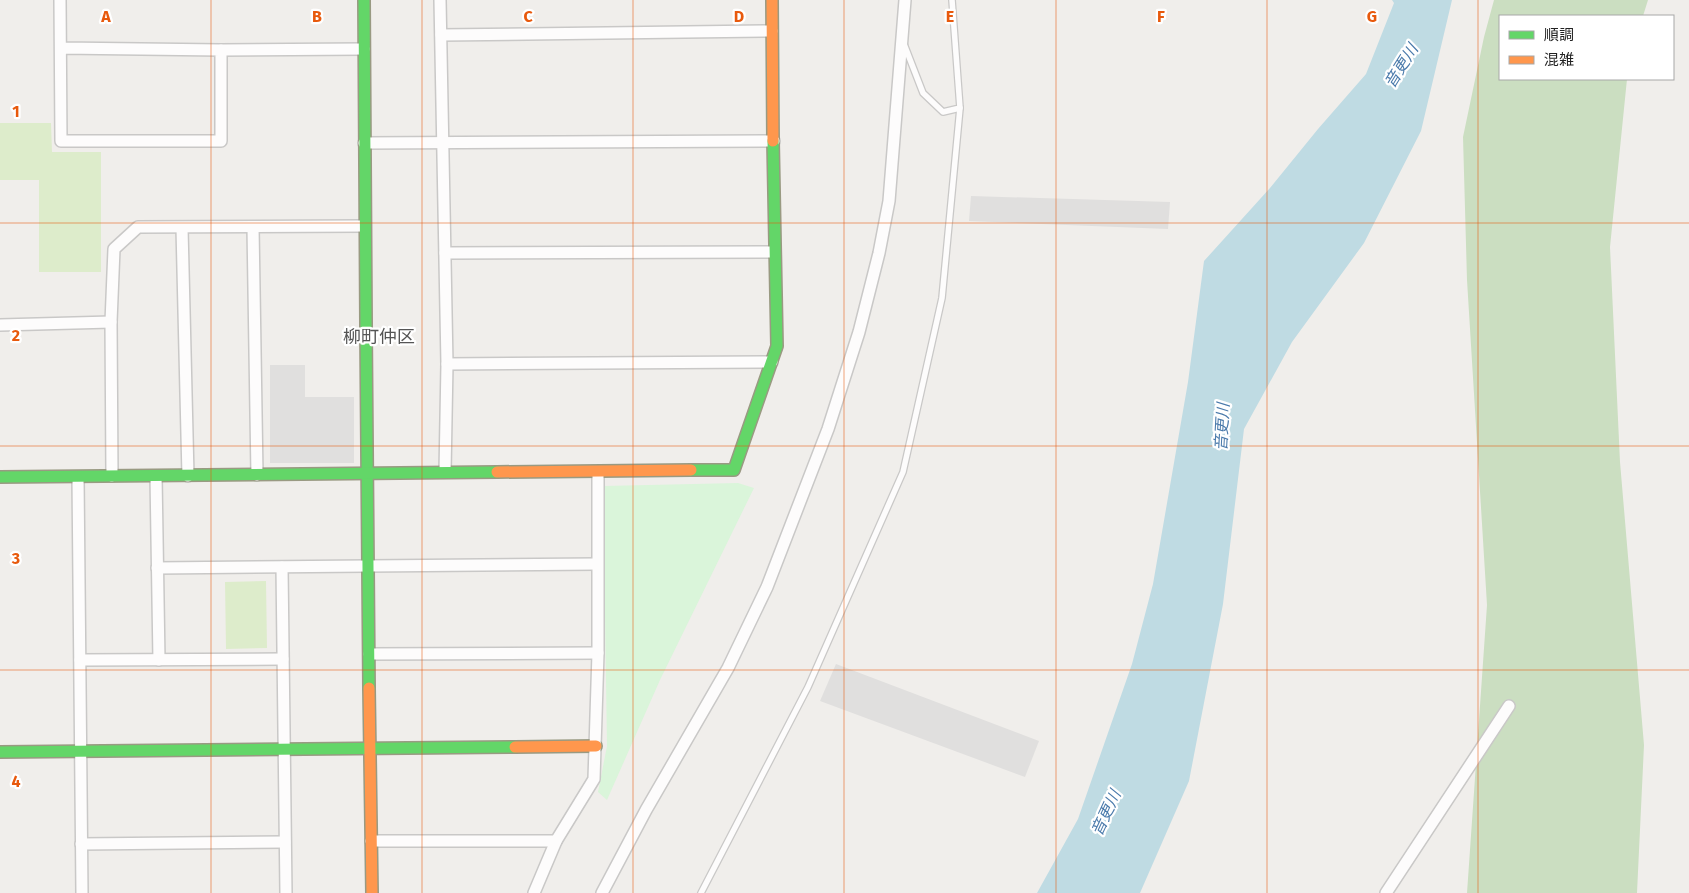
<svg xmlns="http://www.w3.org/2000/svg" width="1689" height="893" font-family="'Fira Sans','Noto Sans JP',sans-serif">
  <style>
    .grass { fill: #ddeccb }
    .forest { fill: #cbdec1 }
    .park { fill: #daf5da }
    .parking { fill: #e0dfde }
    .water { fill: #bfdbe3 }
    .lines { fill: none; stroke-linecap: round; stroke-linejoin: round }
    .lane-casing { stroke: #c9c8c7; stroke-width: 8 }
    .street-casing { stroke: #c9c8c7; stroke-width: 14 }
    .fast-casing { stroke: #999a82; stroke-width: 14 }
    .slow-casing { stroke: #999a82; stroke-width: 14 }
    .lane { stroke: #fdfcfc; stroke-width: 5.5 }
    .street { stroke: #fdfcfc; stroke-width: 11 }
    .fast { stroke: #63d668; stroke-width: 11 }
    .slow { stroke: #ff974d; stroke-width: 11 }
    .grid { fill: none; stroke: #e8590c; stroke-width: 1; stroke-opacity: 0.55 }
    .labels { text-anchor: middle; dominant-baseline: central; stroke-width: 4.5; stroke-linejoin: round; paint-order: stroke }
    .water-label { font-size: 16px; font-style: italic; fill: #4a7aab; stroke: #fff }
    .quarter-label { font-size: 18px; fill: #555; stroke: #fff }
    .grid-label { font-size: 16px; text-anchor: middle; font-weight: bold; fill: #e8590c; stroke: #fff; stroke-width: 4.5; stroke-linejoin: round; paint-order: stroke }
  </style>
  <rect width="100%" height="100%" fill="#f0eeeb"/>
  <g class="grass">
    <path d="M 0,123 L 51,123 L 52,152 L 101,152 L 101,272 L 39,272 L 39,180 L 0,180 Z"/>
    <path d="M 266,581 L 267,648 L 226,649 L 225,582 Z"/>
  </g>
  <path class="forest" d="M 1494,0 L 1648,0 L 1643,16 L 1500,16 L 1500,79 L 1627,79 L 1610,247 L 1620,462 L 1644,745 L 1637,893 L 1467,893 L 1487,605 L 1467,280 L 1463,137 L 1484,37 Z"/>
  <path class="park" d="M 738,483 L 754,488 L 660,680 L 607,800 L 598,792 L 607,746 L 603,486 Z"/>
  <g class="parking">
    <path d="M 971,196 L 1170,202 L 1168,229 L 969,221 Z"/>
    <path d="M 270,365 L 305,365 L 305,397 L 354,397 L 354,463 L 270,463 Z"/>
    <path d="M 836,664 L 1039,741 L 1025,777 L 820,701 Z"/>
  </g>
  <path class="water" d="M 1392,0 L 1452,0 L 1421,131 L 1364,243 L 1292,342 L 1244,429 L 1223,604 L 1189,781 L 1140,893 L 1037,893 L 1078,819 L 1132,664 L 1153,584 L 1188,382 L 1204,261 L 1270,188 L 1318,129 L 1366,74 L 1394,3 Z"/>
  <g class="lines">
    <defs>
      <g id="lane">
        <path d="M 904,44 L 923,93 L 943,112 L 960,108 L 952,0"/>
        <path d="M 701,893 L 808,687 L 903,472 L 942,298 L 960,108"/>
      </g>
      <g id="street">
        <path d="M 60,0 L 61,141 L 221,141 L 221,50 L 61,48"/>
        <path d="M 440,0 L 447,364 L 445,472"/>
        <path d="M 441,35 L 772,31"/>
        <path d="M 221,50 L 364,49"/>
        <path d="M 364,143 L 774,141"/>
        <path d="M 253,227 L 257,475"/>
        <path d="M 182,228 L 188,476"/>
        <path d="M 445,253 L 774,252"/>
        <path d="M 0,325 L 111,322"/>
        <path d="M 447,364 L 772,362"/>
        <path d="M 112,476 L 111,322 L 114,249 L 138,227 L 364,226"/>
        <path d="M 156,476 L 159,660"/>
        <path d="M 78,477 L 82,893"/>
        <path d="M 282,567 L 286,893"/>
        <path d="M 157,568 L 597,564"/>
        <path d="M 369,654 L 598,653"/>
        <path d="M 80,660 L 283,659"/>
        <path d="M 371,841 L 556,841"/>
        <path d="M 81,844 L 285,842"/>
        <path d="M 534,893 L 556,841 L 594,779 L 598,653 L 598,472"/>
        <path d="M 602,893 L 646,810 L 728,668 L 767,587 L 828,429 L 859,332 L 879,253 L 889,201 L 905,0"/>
        <path d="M 1386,893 L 1509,706"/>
      </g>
      <g id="fast">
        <path d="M 364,0 C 364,229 368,459 369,688"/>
        <path d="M 691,470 L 734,470 L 777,346 L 773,141"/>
        <path d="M 0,477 L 497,472"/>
        <path d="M 0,752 L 515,747"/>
      </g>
      <g id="slow">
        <path d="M 772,0 L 773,141"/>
        <path d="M 497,472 L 691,470"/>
        <path d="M 369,688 L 372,893"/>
        <path d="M 515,747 L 596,746"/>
      </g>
    </defs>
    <use href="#lane" class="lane-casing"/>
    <use href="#street" class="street-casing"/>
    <use href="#fast" class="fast-casing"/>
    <use href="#slow" class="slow-casing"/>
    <use href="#lane" class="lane"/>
    <use href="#street" class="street"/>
    <use href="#fast" class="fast"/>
    <use href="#slow" class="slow"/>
  </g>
  <path class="grid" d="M 211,0 L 211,893M 422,0 L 422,893M 633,0 L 633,893M 844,0 L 844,893M 1056,0 L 1056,893M 1267,0 L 1267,893M 1478,0 L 1478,893M 0,223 L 1689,223M 0,446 L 1689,446M 0,670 L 1689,670"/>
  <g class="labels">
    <g class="water-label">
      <text transform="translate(1401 66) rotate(-58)">音更川</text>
      <text transform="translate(1222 427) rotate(-87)">音更川</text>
      <text transform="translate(1106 813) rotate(-65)">音更川</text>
    </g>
    <g class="quarter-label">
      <text x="379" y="337">柳町仲区</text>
    </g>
  </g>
  <g class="grid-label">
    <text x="106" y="22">A</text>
    <text x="317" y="22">B</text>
    <text x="528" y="22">C</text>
    <text x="739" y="22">D</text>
    <text x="950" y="22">E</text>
    <text x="1161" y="22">F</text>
    <text x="1372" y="22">G</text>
    <text x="16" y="117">1</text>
    <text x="16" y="341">2</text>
    <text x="16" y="564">3</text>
    <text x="16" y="787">4</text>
  </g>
  <rect x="1499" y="15" width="175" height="65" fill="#ffffff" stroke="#a7a7a7"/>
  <rect x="1509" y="31" width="25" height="8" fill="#63d668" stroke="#a7a7a7"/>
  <text x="1544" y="40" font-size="15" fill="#222222">順調</text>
  <rect x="1509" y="56" width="25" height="8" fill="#ff974d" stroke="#a7a7a7"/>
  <text x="1544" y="65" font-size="15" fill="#222222">混雑</text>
</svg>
